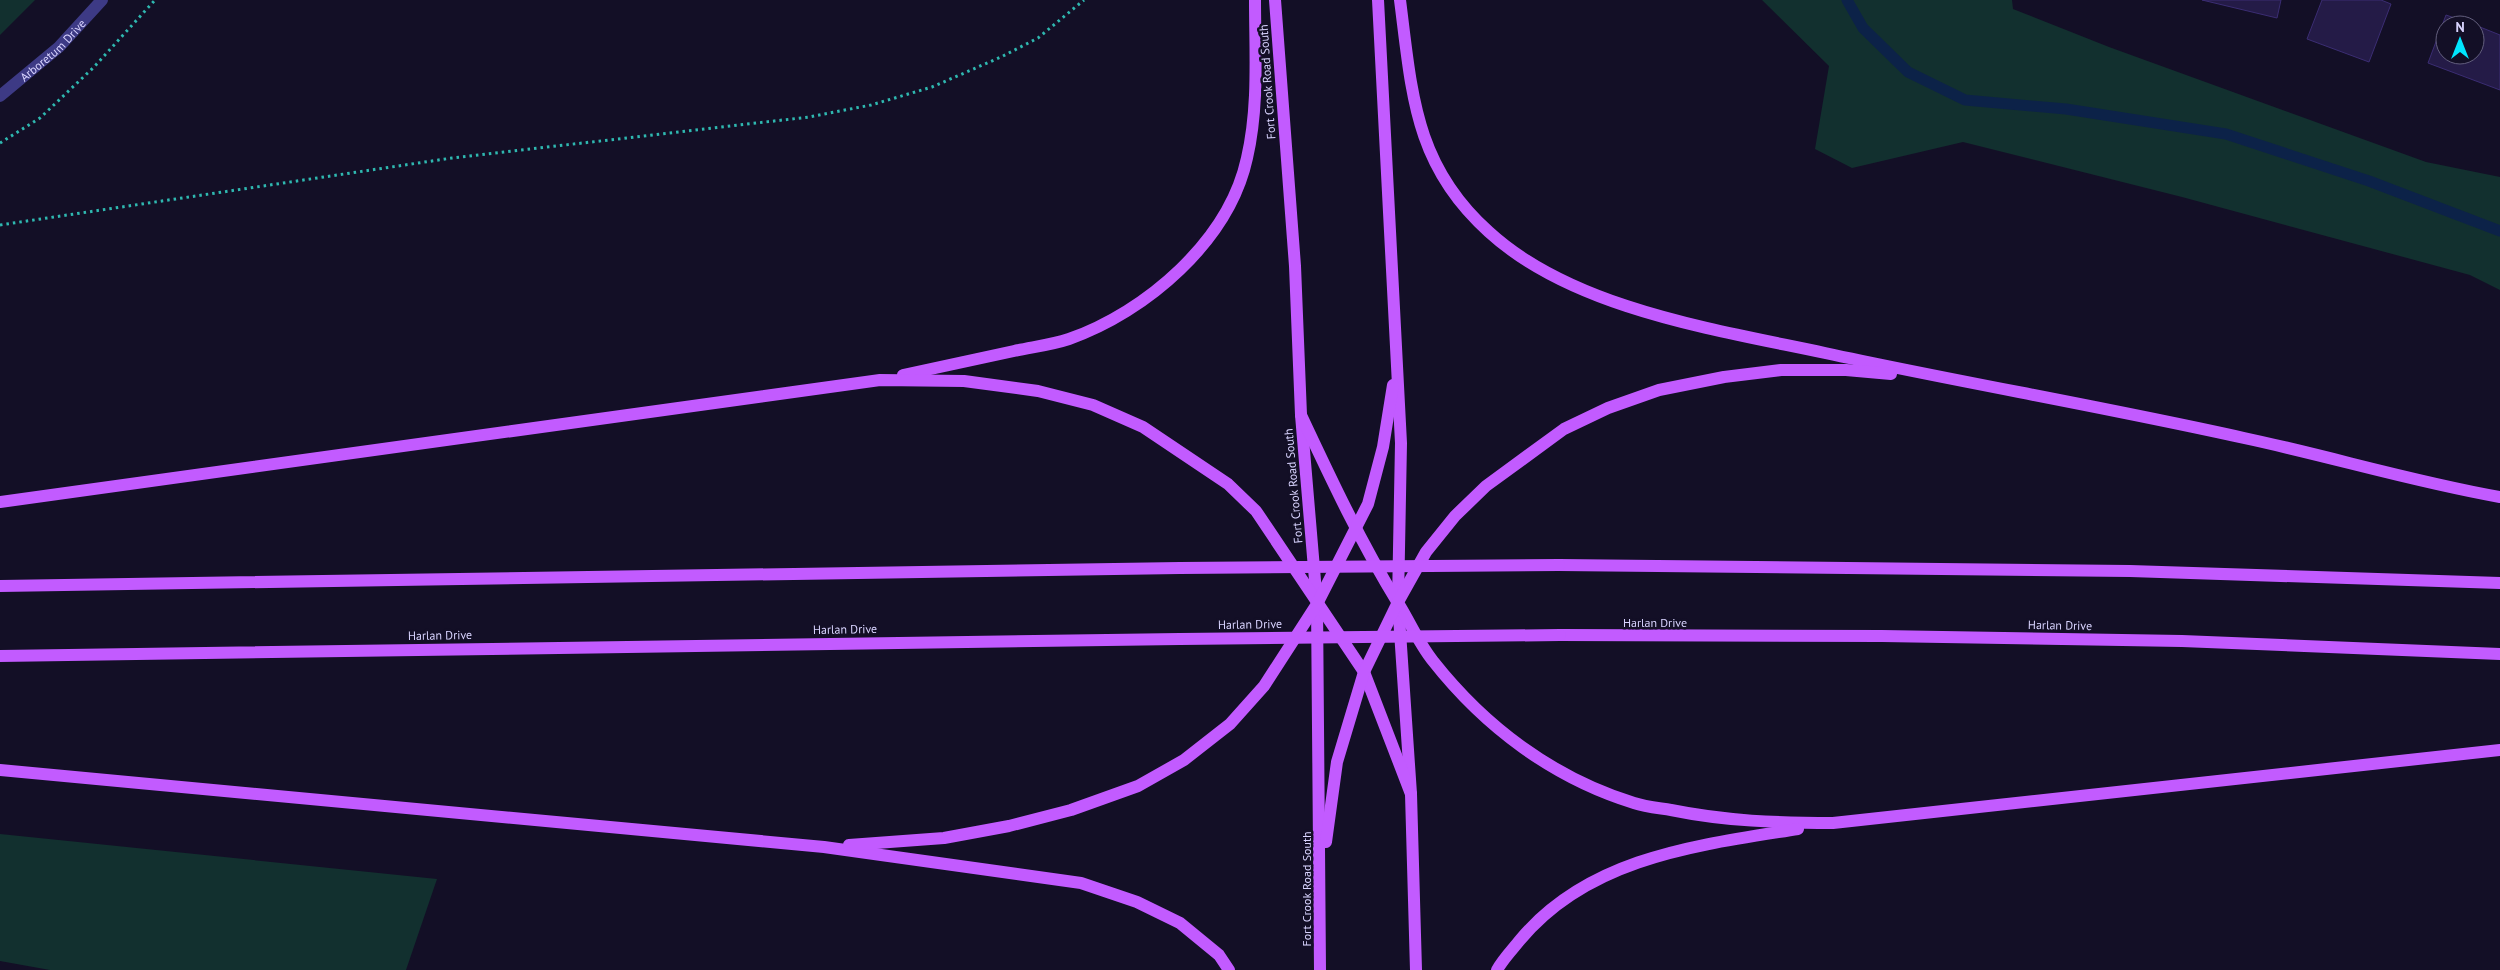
<svg xmlns="http://www.w3.org/2000/svg" width="2500" height="970" font-family="'PT Sans',sans-serif">
  <style>
    .green { fill: #12302f }
    .lines { fill: none; stroke-linecap: round; stroke-linejoin: round }
    .stream { stroke: #0c2248; stroke-width: 11 }
    .building { fill: #241b47; stroke: #3b2d73 }
    .path { stroke: #2fb8b0; stroke-width: 3; stroke-dasharray: 2.5 4; stroke-linecap: butt }
    .minor { stroke: #3d3a85; stroke-width: 12 }
    .major { stroke: #c25bff; stroke-width: 12 }
    .major-bridge { stroke: #c25bff; stroke-width: 12 }
    .labels { text-anchor: middle; dominant-baseline: central; stroke-width: 5; stroke-linejoin: round; paint-order: stroke }
    .street-label { font-size: 12px; fill: #d9d4ff; stroke: #130f26 }
  </style>
  <rect width="100%" height="100%" fill="#130f26"/>
  <g class="green">
    <path d="M 0,0 L 35,0 L 0,35 Z"/>
    <path d="M 1762,0 L 2012,0 L 2013,9 L 2109,47 L 2426,162 L 2500,177 L 2500,290 L 2470,275 L 2182,197 L 1963,142 L 1852,168 L 1815,149 L 1829,66 Z"/>
    <path d="M 0,834 L 437,879 L 406,970 L 50,970 L 0,961 Z"/>
  </g>
  <g class="lines">
    <path class="stream" d="M 1847,0 L 1863,28 L 1908,72 L 1965,100 L 2066,109 L 2226,134 L 2369,181 L 2500,231"/>
  </g>
  <g class="building">
    <path d="M 2202,0 L 2281,0 L 2277,18 Z"/>
    <path d="M 2322,0 L 2381,0 L 2391,4 L 2369,62 L 2307,39 Z"/>
    <path d="M 2446,15 L 2474,25 L 2445,25 L 2445,55 L 2475,55 L 2475,25 L 2500,35 L 2500,90 L 2428,63 Z"/>
  </g>
  <g class="lines">
    <g class="path">
      <path d="M 0,143 L 40,118 L 94,67 L 155,0"/>
      <path d="M 0,225 L 452,158 L 809,117 L 871,105 L 932,87 L 1001,57 L 1038,38 L 1084,0"/>
    </g>
    <path class="minor" id="s1" d="M 0,96 L 59,47 L 102,0"/>
    <g class="major">
      <path d="M 1275,0 L 1295,266 L 1301,415 L 1317,604 L 1320,970"/>
      <path d="M 1378,0 L 1401,443 L 1398,602 L 1411,794 L 1416,970"/>
      <path d="M 1400,0 C 1412,93 1414,165 1489,232 C 1573,309 1717,330 1825,353 C 1964,383 2105,407 2244,438 C 2329,456 2414,482 2500,497"/>
      <path d="M 903,375 C 940,367 977,359 1014,351 C 1032,347 1051,345 1069,339 C 1146,312 1229,241 1247,158 C 1259,106 1255,53 1255,0"/>
      <path d="M 1301,415 C 1331,479 1361,543 1398,603 C 1410,622 1419,644 1433,661 C 1485,727 1553,778 1634,803 C 1646,807 1659,808 1671,810 C 1725,821 1778,823 1833,823 L 2500,750"/>
      <path d="M 0,502 L 880,380 L 964,381 L 1038,391 L 1093,405 L 1143,427 L 1228,484 L 1256,511 L 1364,672 L 1411,794"/>
      <path d="M 1559,565 L 2130,571 L 2500,583"/>
      <path d="M 0,586 L 1180,568"/>
      <path d="M 1560,635 L 1882,636 L 2182,641 L 2500,654"/>
      <path d="M 0,656 L 1180,639"/>
      <path d="M 0,770 L 824,847 L 1081,883 L 1137,902 L 1180,923 L 1219,955 L 1229,970"/>
      <path d="M 1326,842 L 1337,762 L 1364,672 L 1398,602 L 1426,552 L 1455,516 L 1486,486 L 1564,429 L 1608,408 L 1659,390 L 1724,377 L 1781,370 L 1846,370 L 1891,374"/>
      <path d="M 849,845 L 944,838 L 1009,826 L 1071,810 L 1138,786 L 1184,760 L 1230,724 L 1264,686 L 1317,604 L 1368,504 L 1383,447 L 1393,385"/>
      <path d="M 1497,970 C 1503,959 1512,950 1520,940 C 1589,857 1698,845 1798,829"/>
    </g>
    <g class="major-bridge">
      <path d="M 1180,568 L 1559,565"/>
      <path d="M 1180,639 L 1560,635"/>
    </g>
  </g>
  <g class="labels">
    <g class="street-label">
      <text stroke="none"><textPath href="#s1" startOffset="70">Arboretum Drive</textPath></text>
      <text transform="translate(1267 82) rotate(-94)">Fort Crook Road South</text>
      <text transform="translate(1293 486) rotate(-95)">Fort Crook Road South</text>
      <text x="1655" y="622">Harlan Drive</text>
      <text transform="translate(1250 624) rotate(-1)">Harlan Drive</text>
      <text transform="translate(2060 625) rotate(1)">Harlan Drive</text>
      <text transform="translate(845 629) rotate(-1)">Harlan Drive</text>
      <text transform="translate(440 635) rotate(-1)">Harlan Drive</text>
      <text transform="translate(1306 889) rotate(-90)">Fort Crook Road South</text>
    </g>
  </g>
  <g transform="translate(2460 40)"><circle r="24" fill="#130f26" stroke="#625e7d"/>
  <path d="M0-4L9 19L0 12L-9 19Z" fill="#00e5ff"/>
  <text y="-8" font-size="14" font-weight="bold" text-anchor="middle" fill="#d9d4ff">N</text>
  </g>
</svg>
